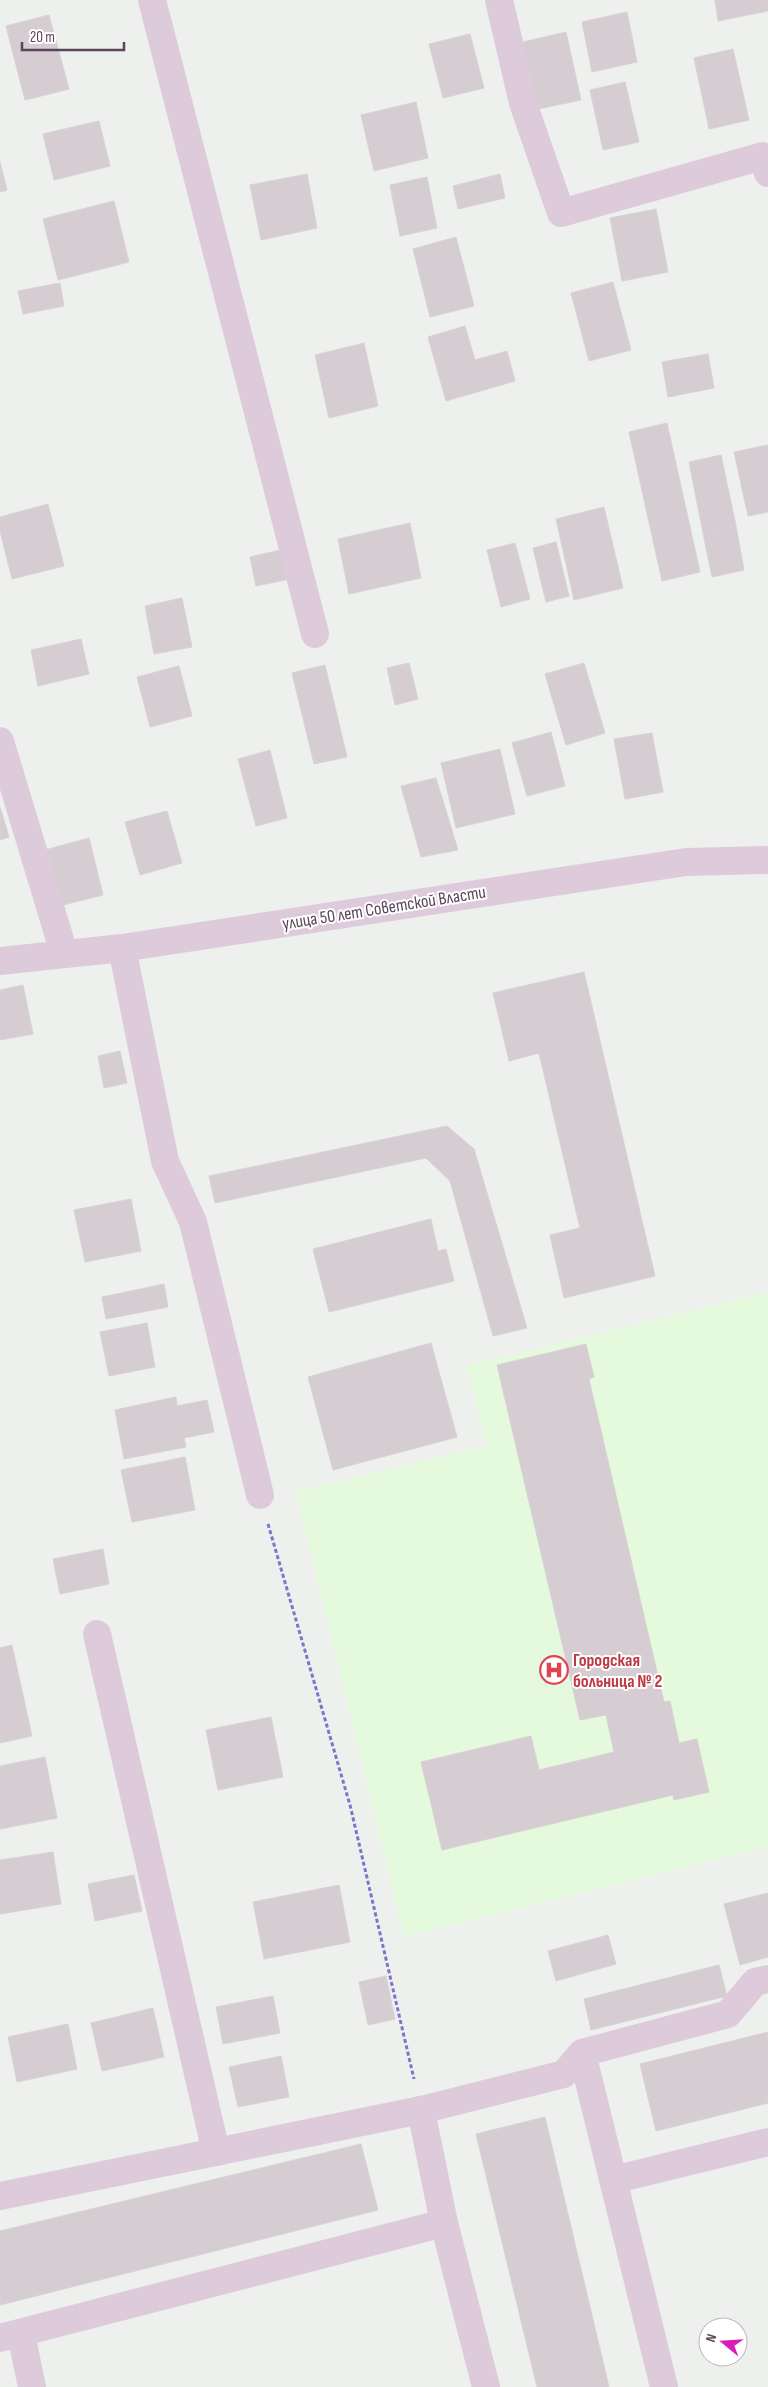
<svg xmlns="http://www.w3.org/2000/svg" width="768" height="2387" font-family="'Sofia Sans Condensed',sans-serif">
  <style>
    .medical { fill: #e5fadd }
    .building { fill: #d5cdd2; stroke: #d8d1d6 }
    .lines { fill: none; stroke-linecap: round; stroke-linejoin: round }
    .path { stroke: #7f74ca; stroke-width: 3; stroke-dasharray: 4 2.5; stroke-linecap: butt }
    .minor { stroke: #ddcbdc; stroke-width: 28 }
    .labels { text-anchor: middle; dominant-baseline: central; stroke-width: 4; stroke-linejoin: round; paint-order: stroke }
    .street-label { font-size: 18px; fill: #5a4658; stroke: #fff }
    .health-label { font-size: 18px; font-weight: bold; fill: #be3a42; stroke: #fff; text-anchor: start }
  </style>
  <rect width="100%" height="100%" fill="#eef0ed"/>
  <path class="medical" d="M 768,1292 L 768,1847 L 404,1937 L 296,1492 L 486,1446 L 467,1366 Z"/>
  <g class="building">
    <path d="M 715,0 L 768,0 L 768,11 L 718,21 Z"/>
    <path d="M 627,12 L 637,62 L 592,72 L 582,22 Z"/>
    <path d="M 49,15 L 69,89 L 25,100 L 6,26 Z"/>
    <path d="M 566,32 L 581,100 L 538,109 L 523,42 Z"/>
    <path d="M 470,34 L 484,88 L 443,98 L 429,44 Z"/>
    <path d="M 733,49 L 749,120 L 709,129 L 694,58 Z"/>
    <path d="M 625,82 L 639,142 L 603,150 L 590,90 Z"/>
    <path d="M 416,102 L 428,158 L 374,171 L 361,115 Z"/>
    <path d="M 99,121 L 110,166 L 54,180 L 43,134 Z"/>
    <path d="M 0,162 L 7,190 L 0,192 Z"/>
    <path d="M 307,174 L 317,228 L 261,240 L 250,185 Z"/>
    <path d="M 500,174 L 505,198 L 458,209 L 453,186 Z"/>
    <path d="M 427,177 L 437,228 L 400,236 L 390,185 Z"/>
    <path d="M 114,201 L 129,262 L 58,280 L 43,219 Z"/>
    <path d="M 656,209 L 668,272 L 622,281 L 610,218 Z"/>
    <path d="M 456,237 L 474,306 L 430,317 L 413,249 Z"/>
    <path d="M 613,282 L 631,350 L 589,361 L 571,293 Z"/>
    <path d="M 60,283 L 64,306 L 23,314 L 18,291 Z"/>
    <path d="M 465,326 L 475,360 L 507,351 L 515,381 L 446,401 L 428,337 Z"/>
    <path d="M 364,343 L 378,406 L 329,418 L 315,355 Z"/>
    <path d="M 708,354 L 714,388 L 668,397 L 662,362 Z"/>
    <path d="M 667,423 L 700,572 L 662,581 L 629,432 Z"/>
    <path d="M 768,445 L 768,512 L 748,516 L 734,452 Z"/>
    <path d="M 721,455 L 736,526 L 703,533 L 689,462 Z"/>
    <path d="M 48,504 L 64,566 L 12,579 L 0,531 L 0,517 Z"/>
    <path d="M 604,507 L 623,588 L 574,600 L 556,519 Z"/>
    <path d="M 410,523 L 421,578 L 349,594 L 338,539 Z"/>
    <path d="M 736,526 L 744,570 L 712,577 L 703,533 Z"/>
    <path d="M 556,542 L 569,596 L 546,602 L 533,548 Z"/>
    <path d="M 515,543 L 530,599 L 501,607 L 487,550 Z"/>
    <path d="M 289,548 L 295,578 L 256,586 L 250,557 Z"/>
    <path d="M 182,598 L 192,647 L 154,654 L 145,606 Z"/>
    <path d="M 81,639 L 89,674 L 38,686 L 31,650 Z"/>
    <path d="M 409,663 L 418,699 L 395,705 L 387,668 Z"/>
    <path d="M 584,663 L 605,733 L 566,745 L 545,674 Z"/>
    <path d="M 325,665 L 347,757 L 314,764 L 292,673 Z"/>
    <path d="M 179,666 L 192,716 L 150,727 L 137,677 Z"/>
    <path d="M 551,732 L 565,786 L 527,796 L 512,743 Z"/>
    <path d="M 652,733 L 663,792 L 625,799 L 614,739 Z"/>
    <path d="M 500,749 L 515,814 L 456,828 L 441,763 Z"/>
    <path d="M 270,750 L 287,818 L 256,826 L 238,759 Z"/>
    <path d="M 436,778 L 458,850 L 421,857 L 401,786 Z"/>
    <path d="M 0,807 L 9,837 L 0,840 Z"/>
    <path d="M 167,811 L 182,863 L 140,875 L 125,822 Z"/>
    <path d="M 89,838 L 103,895 L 59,906 L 45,850 Z"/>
    <path d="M 584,972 L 655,1276 L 564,1298 L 550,1235 L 580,1228 L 539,1053 L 509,1061 L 493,993 Z"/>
    <path d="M 23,985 L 33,1034 L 0,1040 L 0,990 Z"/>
    <path d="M 120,1051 L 127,1083 L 104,1088 L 98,1056 Z"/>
    <path d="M 447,1126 L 474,1149 L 527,1328 L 493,1336 L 450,1181 L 426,1158 L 215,1203 L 209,1176 Z"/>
    <path d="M 131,1199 L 141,1251 L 85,1262 L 74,1210 Z"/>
    <path d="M 431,1219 L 438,1251 L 446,1249 L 454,1281 L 329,1312 L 313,1249 Z"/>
    <path d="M 164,1284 L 168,1307 L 106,1319 L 102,1297 Z"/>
    <path d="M 147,1323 L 155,1367 L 109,1376 L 100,1332 Z"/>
    <path d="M 431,1343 L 457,1437 L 333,1470 L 308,1377 Z"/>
    <path d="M 586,1344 L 594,1377 L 589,1379 L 664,1702 L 670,1701 L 679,1743 L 697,1739 L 709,1792 L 674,1800 L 673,1795 L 442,1850 L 421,1762 L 531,1736 L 539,1770 L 614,1752 L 606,1715 L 580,1720 L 497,1365 Z"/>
    <path d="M 176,1397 L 177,1406 L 207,1400 L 214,1432 L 184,1438 L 186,1447 L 124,1459 L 115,1410 Z"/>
    <path d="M 185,1457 L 195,1510 L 132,1522 L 121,1470 Z"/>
    <path d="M 103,1549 L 109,1584 L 60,1594 L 53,1559 Z"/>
    <path d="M 12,1645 L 32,1736 L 0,1743 L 0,1648 Z"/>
    <path d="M 271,1717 L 283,1777 L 218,1790 L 206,1730 Z"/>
    <path d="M 45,1757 L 57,1818 L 0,1829 L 0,1766 Z"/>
    <path d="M 53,1852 L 61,1904 L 0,1914 L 0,1860 Z"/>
    <path d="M 134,1875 L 142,1911 L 95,1921 L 88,1884 Z"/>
    <path d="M 339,1885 L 350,1942 L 264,1959 L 253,1902 Z"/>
    <path d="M 768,1893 L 768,1957 L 740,1965 L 724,1904 Z"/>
    <path d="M 608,1935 L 616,1964 L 556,1981 L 548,1951 Z"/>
    <path d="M 719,1965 L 727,1996 L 591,2030 L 584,1999 Z"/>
    <path d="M 386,1976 L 395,2019 L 368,2025 L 359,1982 Z"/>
    <path d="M 273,1996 L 280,2033 L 223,2044 L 216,2007 Z"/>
    <path d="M 153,2008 L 164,2057 L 102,2071 L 91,2023 Z"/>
    <path d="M 68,2024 L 77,2069 L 17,2082 L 8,2037 Z"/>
    <path d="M 768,2032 L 768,2103 L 656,2131 L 640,2064 Z"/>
    <path d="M 281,2056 L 289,2097 L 238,2107 L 229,2067 Z"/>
    <path d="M 545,2117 L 609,2387 L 537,2387 L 476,2134 Z"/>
    <path d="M 361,2144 L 378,2210 L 0,2305 L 0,2231 Z"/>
  </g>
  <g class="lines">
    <path class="path" d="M 268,1524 L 350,1805 L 414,2079"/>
    <g class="minor">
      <path d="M 152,0 L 315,634"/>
      <path d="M 499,0 L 523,103 L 561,213 L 763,156 L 768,173"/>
      <path d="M 0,741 L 64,953"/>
      <path d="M 122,948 L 165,1161 L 193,1222 L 260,1495"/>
      <path d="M 0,961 L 122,948 L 686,862 L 768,860"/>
      <path d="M 97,1634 L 216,2152"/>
      <path d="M 582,2053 L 664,2387"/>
      <path d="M 421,2110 L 444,2223"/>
      <path d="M 613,2180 L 768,2142"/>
      <path d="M 0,2196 L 421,2110 L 564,2074 L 582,2053 L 728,2014 L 755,1982 L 768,1979"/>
      <path d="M 21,2334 L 32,2387"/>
      <path d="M 0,2338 L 444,2223 L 486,2387"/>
    </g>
  </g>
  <defs>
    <symbol id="hospital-ring" viewBox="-11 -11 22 22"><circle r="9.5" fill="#fff" stroke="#e0444e" stroke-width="1.5"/><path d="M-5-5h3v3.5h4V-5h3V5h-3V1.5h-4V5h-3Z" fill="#e0444e"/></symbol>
  </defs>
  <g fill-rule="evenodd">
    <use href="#hospital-ring" x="538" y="1654" width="32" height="32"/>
  </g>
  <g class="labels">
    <g class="street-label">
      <text transform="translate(384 908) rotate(-9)">улица 50 лет Советской Власти</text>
    </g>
    <g class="health-label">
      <text x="573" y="1660">Городская<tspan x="573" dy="21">больница № 2</tspan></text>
    </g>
  </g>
  <g transform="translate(723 2342) rotate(288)"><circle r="24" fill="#ffffff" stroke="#bdb5bc"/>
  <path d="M0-4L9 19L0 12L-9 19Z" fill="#da1db8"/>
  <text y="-8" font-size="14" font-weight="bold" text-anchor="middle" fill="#5a4658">N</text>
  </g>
  <path d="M22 42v8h102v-8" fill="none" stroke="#5a4658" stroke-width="2.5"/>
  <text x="30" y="42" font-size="15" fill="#5a4658" stroke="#ffffff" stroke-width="4" paint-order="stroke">20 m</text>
</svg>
